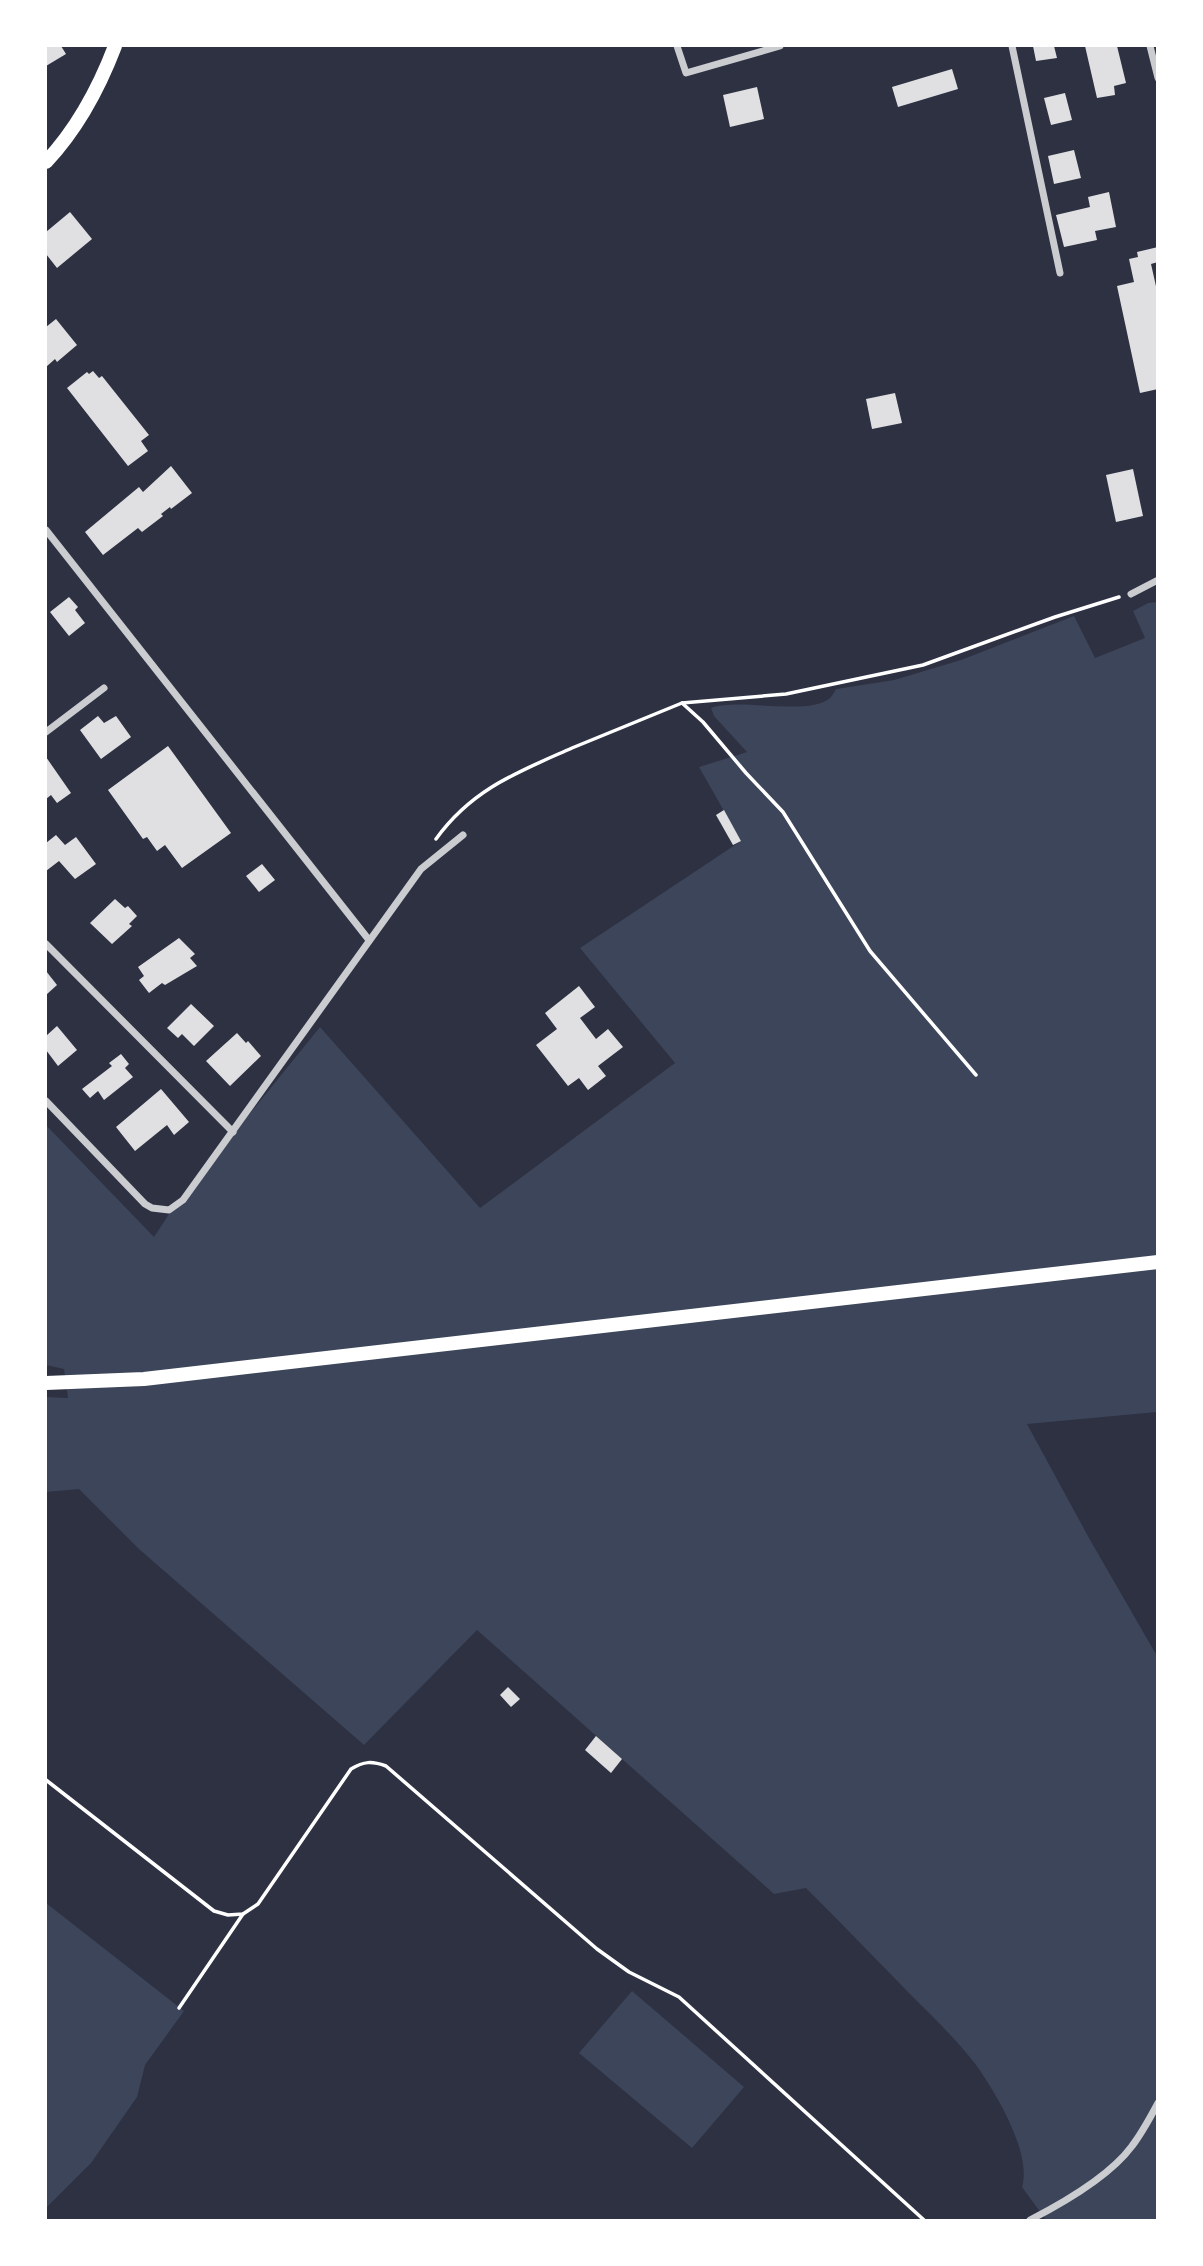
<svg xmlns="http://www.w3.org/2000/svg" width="1203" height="2266" font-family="Ubuntu,sans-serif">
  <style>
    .green { fill: #3c4559 }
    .building { fill: #e0e0e3 }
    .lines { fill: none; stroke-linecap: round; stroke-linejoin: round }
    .path { stroke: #fff; stroke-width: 3.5 }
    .minor { stroke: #caccd0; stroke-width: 7 }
    .secondary { stroke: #fff; stroke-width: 14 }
  </style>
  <rect width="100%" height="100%" fill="#2d3142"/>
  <g class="green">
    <path d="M 1157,602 L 1157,1412 L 1027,1424 L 1089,1538 L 1157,1656 L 1157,2220 L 1046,2220 L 1022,2187 C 1032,2153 996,2093 976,2065 C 956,2039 931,2015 907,1991 C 873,1956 840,1922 806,1888 L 774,1894 L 477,1630 L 364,1745 L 139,1549 L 79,1489 L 46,1492 L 46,1397 L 68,1398 L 64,1369 L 46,1365 L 46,1125 L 154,1237 L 171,1211 L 320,1027 L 480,1208 L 675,1063 L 580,948 L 741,841 L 699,767 L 747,752 L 714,716 L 711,708 C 739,697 808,717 830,698 C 833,695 834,692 836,689 L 894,680 L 961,660 L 1074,616 L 1095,658 L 1145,638 L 1133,611 L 1148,603 Z"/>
    <path d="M 46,1903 L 184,2011 L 145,2065 L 137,2097 L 91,2163 L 46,2208 Z"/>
    <path d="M 632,1991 L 744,2087 L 692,2148 L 579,2053 Z"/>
  </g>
  <g class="building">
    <path d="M 46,46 L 61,46 L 66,54 L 46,66 Z"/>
    <path d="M 1033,46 L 1054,46 L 1057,58 L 1036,61 Z"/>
    <path d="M 1085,46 L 1117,46 L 1126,83 L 1114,86 L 1115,95 L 1097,98 Z"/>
    <path d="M 952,69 L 958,89 L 898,107 L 892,87 Z"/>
    <path d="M 757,87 L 764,119 L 730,127 L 723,95 Z"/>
    <path d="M 1065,93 L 1072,120 L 1051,125 L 1044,98 Z"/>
    <path d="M 1074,150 L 1081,178 L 1054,184 L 1048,156 Z"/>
    <path d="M 1109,192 L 1116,227 L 1095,231 L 1097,240 L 1064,247 L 1056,215 L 1090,207 L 1088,197 Z"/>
    <path d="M 70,212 L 92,239 L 57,268 L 46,254 L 46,232 Z"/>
    <path d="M 1158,247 L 1158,262 L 1151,264 L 1158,295 L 1158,389 L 1140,393 L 1117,286 L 1134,282 L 1129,259 L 1138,257 L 1137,252 Z"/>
    <path d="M 56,319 L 77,345 L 57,362 L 55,359 L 46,367 L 46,327 Z"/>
    <path d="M 93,371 L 99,378 L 102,376 L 149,435 L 141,441 L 148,451 L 128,466 L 67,388 L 87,372 L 89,374 Z"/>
    <path d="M 895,393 L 902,423 L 872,429 L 866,399 Z"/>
    <path d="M 171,466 L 192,493 L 171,509 L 170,507 L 161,514 L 163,516 L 142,532 L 138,528 L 103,555 L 85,532 L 139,487 L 143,492 Z"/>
    <path d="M 1133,469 L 1143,516 L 1116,522 L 1106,475 Z"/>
    <path d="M 69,597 L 78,607 L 75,610 L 85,623 L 69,636 L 50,612 Z"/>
    <path d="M 98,716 L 104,723 L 116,716 L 131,737 L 101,759 L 80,730 Z"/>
    <path d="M 168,746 L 231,833 L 182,868 L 165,845 L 157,851 L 147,837 L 143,839 L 108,790 Z"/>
    <path d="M 46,757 L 71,793 L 57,803 L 51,795 L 46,799 Z"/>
    <path d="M 724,810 L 741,841 L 733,845 L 716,815 Z"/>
    <path d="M 56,835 L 65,845 L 76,837 L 96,864 L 75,879 L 59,861 L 46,871 L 46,843 Z"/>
    <path d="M 262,864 L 275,880 L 259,892 L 246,876 Z"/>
    <path d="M 115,899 L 125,908 L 128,906 L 137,916 L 129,924 L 132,926 L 112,944 L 90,923 Z"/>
    <path d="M 179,938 L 195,954 L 190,958 L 197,966 L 165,985 L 162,983 L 149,993 L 139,980 L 144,976 L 138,967 Z"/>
    <path d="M 46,971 L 57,985 L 46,995 Z"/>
    <path d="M 579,986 L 595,1007 L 580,1018 L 596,1039 L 608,1029 L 623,1047 L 598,1066 L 606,1076 L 588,1090 L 579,1078 L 568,1086 L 536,1045 L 557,1029 L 545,1013 Z"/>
    <path d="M 191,1004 L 214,1026 L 194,1046 L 182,1034 L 178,1038 L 167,1028 Z"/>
    <path d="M 57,1026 L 77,1050 L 58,1066 L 46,1050 L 46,1036 Z"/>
    <path d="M 237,1033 L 246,1043 L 248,1041 L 261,1056 L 230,1086 L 206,1061 Z"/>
    <path d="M 121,1054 L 129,1064 L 125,1068 L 133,1077 L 104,1100 L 98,1091 L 90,1098 L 82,1089 L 112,1066 L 109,1063 Z"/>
    <path d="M 161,1089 L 189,1122 L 174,1135 L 167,1125 L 135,1151 L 116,1127 Z"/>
    <path d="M 508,1687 L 520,1699 L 511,1707 L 500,1695 Z"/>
    <path d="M 596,1736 L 622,1759 L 611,1773 L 585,1750 Z"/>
  </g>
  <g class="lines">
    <g class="path">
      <path d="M 682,703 L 786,694 L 923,665 L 1055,617 L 1119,597"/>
      <path d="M 436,839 C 472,789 518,772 572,748 C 609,733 645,718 682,703 L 703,722 L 746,773 L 783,812 L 870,951 L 976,1075"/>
      <path d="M 46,1780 L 214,1911 L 228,1915 L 243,1914 L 258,1904 L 351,1769 C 364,1761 372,1761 386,1766 L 597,1949 L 629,1972 L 679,1997 L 924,2220"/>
      <path d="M 179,2008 L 243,1914"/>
    </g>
    <g class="minor">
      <path d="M 677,46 L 686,73 L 780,46"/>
      <path d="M 1012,46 L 1060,273"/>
      <path d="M 1150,46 L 1158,78"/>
      <path d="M 46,530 L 369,940"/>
      <path d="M 1131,594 L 1158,580"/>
      <path d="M 46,732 L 104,688"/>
      <path d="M 46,944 L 233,1132"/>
      <path d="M 46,1101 L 145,1204 L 152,1208 L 169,1210 L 183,1200 L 421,869 L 463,835"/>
      <path d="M 1030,2220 C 1063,2203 1110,2176 1132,2146 C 1142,2133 1150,2118 1158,2103"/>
    </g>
    <g class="secondary">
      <path d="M 46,162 C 77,129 99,88 115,46"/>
      <path d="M 46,1383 L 144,1379 L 1158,1262"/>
    </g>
  </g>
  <rect width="1203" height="2266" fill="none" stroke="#ffffff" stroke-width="94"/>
</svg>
